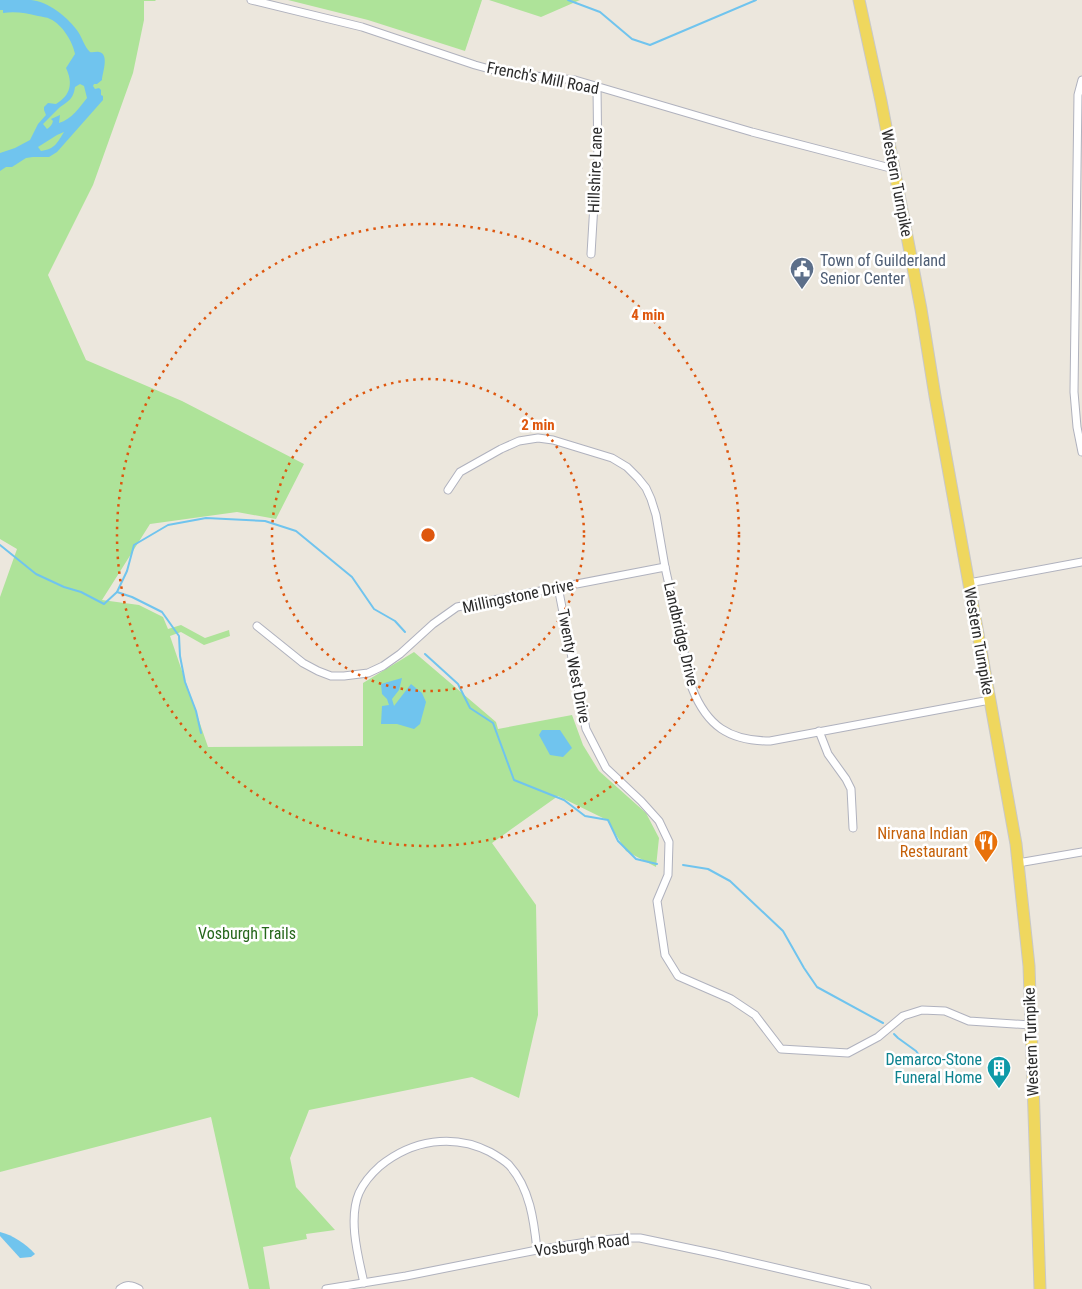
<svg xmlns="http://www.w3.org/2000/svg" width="1082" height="1289" font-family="'Roboto Condensed',sans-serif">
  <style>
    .green { fill: #aee399 }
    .water { fill: #70c4ee; fill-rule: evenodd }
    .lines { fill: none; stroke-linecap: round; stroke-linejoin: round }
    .stream { stroke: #70c4ee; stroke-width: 2 }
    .minor-casing { stroke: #b0b2be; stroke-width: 9 }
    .primary-casing { stroke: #c8c8c8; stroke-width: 13 }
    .minor { stroke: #fff; stroke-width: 7 }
    .primary { stroke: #efd75e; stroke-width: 11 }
    .ring { fill: none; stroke: #de570e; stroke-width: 2.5; stroke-dasharray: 2.5 5 }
    .labels { text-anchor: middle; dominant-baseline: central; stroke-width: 5; stroke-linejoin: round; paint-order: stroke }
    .street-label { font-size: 16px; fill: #2a2a2a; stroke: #fff }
    .service-label { font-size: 16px; fill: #4e5e75; stroke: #fff; text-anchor: start }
    .food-label { font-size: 16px; fill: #c56008; stroke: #fff; text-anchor: end }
    .park-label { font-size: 16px; fill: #26671b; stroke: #fff }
    .culture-label { font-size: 16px; fill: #0d838f; stroke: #fff; text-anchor: end }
    .centre { fill: #de570e; stroke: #fff; stroke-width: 2.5 }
    .ring-label { font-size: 15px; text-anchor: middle; font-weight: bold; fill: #de570e; stroke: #fff; stroke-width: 5; stroke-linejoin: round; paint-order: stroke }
  </style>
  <rect width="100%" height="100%" fill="#ece7dd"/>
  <g class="green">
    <path d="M 0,0 L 156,0 L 155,1 L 144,1 L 144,20 L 133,73 L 93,185 L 48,275 L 86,360 L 182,401 L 304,464 L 276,519 L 237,512 L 150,524 L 102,600 L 139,605 L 163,617 L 168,629 L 181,625 L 205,638 L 229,630 L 230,636 L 204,645 L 181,632 L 170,636 L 208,747 L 363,746 L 363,683 L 414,652 L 496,722 L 498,729 L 572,715 L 583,745 L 599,771 L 646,813 L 659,838 L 656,867 L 626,851 L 607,820 L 558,796 L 492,843 L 536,905 L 538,1015 L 519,1098 L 472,1077 L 309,1110 L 290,1158 L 296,1187 L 335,1230 L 306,1234 L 307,1239 L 263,1247 L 270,1289 L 249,1289 L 211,1117 L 0,1172 L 0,597 L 17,549 L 0,539 Z"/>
    <path d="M 288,0 L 482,0 L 465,51 L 368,20 Z"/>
    <path d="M 489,0 L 580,0 L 541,17 Z"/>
  </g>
  <g class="water">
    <path d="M 0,0 C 10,0 21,0 31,0 C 49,2 66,16 76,29 C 82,36 84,47 90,52 C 93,53 96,51 99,52 C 110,54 102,74 102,80 L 97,84 L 94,84 L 93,86 L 95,89 L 99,88 L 101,90 L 101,95 L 103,96 L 103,100 L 57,152 L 49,157 L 33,157 L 26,158 L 12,167 L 6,167 L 0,171 L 0,153 L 15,148 L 30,140 L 38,124 L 46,115 L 44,110 L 44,107 L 48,103 L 56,104 C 71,95 73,83 66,68 L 75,54 C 73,42 62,24 50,19 C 47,17 42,17 38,16 C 26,13 15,11 3,13 L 3,10 L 0,10 ZM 80,84 L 84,86 L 87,98 C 79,108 72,119 59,123 L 60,115 L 51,119 L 53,121 C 52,125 50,127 47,129 L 43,124 C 48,119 53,114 58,109 C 67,101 73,101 75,87 ZM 64,132 C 57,143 55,149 41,151 L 38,147 L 57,135 Z"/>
    <path d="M 402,678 L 399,690 L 392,699 L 394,706 L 411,684 L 422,693 L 426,702 L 420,724 L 414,729 L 397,724 L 381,724 L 382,706 L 389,705 L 387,699 L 382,694 L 381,684 Z"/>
    <path d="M 542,730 L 560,730 L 572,748 L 563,757 L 550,755 L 539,735 Z"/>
    <path d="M 0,1232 C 13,1235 26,1244 35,1254 L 31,1257 L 20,1258 L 0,1236 Z"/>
  </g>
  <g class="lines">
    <g class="stream">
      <path d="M 568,0 L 600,12 L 632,39 L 650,45 L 756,0"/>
      <path d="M 0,545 L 36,574 L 64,587 L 81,592 L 104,604 L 117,592 L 132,597 L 162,612 L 179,636 L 180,656 L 185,682 L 196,711 L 201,733"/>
      <path d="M 117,592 L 127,571 L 134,545 L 168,525 L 206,518 L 265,521 L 296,531 L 352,577 L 374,609 L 395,621 L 405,632"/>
      <path d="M 425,654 L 458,684 L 470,708 L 493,723 L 514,780 L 564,800 L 585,816 L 608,820 L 618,841 L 636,859 L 657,864"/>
      <path d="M 683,865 L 708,869 L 730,881 L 783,931 L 804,968 L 817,987 L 883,1023"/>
      <path d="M 894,1034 L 898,1038 L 916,1051 L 926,1064"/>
    </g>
    <defs>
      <g id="minor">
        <path d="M 251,0 L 362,27 L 475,65 L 504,73 L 575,80 L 752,132 L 894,169"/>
        <path d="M 1082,80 L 1078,95 L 1074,392 L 1077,427 L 1082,452"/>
        <path d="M 591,254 L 594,204 L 597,188 L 598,171 L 597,87"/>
        <path d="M 448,490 L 460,472 L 501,449 L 519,441 L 538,438 L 553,440 L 612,458 L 627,467 L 638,478 L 646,488 L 651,499 L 656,515 L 665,567 L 692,688 C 707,726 729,741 770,741 L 990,700"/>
        <path d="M 969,583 L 1082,562"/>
        <path d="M 558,587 L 586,729 L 606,768 L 641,801 L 659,821 L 669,842 L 668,875 L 657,901 L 665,955 L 678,976 L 731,999 L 755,1015 L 781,1049 L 848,1053 L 878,1037 L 903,1016 L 922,1010 L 945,1011 L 969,1021 L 1031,1025"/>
        <path d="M 257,626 L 303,663 L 318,671 L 331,676 L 344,676 L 368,673 L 383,666 L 400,654 L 433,624 L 457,607 L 665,567"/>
        <path d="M 819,731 L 828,754 L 846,779 L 851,789 L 853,828"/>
        <path d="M 1018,863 L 1082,852"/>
        <path d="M 364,1283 C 358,1256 348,1219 359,1193 C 364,1182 371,1174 380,1166 C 412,1140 453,1133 490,1152 C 497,1156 504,1160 509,1165 C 530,1188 534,1221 537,1250"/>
        <path d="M 120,1289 C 127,1284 132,1285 139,1289"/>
        <path d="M 326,1289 L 406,1276 L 537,1250 L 593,1241 L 623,1238 L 640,1238 L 716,1254 L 867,1289"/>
      </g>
      <path id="primary" d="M 859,0 L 881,101 L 921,309 L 935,396 L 1016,844 L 1029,966 L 1040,1289"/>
    </defs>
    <use href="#minor" class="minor-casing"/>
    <use href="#primary" class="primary-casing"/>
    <use href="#minor" class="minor"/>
    <use href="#primary" class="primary"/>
  </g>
  <g class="ring">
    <circle cx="428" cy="535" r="156"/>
    <circle cx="428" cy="535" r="311"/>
  </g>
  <defs>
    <symbol id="civic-pin" viewBox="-11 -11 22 30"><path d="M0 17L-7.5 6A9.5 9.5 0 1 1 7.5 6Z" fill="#5c6f8a" stroke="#fff"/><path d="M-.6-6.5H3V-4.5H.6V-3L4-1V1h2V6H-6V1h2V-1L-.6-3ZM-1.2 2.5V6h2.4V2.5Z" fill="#fff"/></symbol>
    <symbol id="restaurant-pin" viewBox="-11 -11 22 30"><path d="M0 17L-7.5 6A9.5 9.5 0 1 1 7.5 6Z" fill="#e8710a" stroke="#fff"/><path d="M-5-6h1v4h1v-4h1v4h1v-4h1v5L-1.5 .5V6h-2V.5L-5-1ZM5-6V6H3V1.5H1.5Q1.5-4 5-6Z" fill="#fff"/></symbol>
    <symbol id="building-pin" viewBox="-11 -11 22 30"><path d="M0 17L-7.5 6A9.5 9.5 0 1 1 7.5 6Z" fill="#0f9aa8" stroke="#fff"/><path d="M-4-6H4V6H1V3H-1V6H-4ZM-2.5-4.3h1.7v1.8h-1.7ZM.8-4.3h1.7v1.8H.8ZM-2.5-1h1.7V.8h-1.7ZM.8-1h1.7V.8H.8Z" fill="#fff"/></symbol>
  </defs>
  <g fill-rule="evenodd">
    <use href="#civic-pin" x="788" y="255" width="28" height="38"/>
    <use href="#restaurant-pin" x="972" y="828" width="28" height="38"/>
    <use href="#building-pin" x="985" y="1054" width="28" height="38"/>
  </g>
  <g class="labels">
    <g class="street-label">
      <text transform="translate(543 78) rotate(11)">French's Mill Road</text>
      <text transform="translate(595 170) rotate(-88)">Hillshire Lane</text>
      <text transform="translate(897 183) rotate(79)">Western Turnpike</text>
      <text transform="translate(518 596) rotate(-12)">Millingstone Drive</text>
      <text transform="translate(681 634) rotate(77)">Landbridge Drive</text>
      <text transform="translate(979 641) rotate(80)">Western Turnpike</text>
      <text transform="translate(574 666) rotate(79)">Twenty West Drive</text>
      <text transform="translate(1031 1042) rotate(-92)">Western Turnpike</text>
      <text transform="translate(582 1245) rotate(-7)">Vosburgh Road</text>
    </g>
    <g class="service-label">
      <text x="820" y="260">Town of Guilderland<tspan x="820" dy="18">Senior Center</tspan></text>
    </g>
    <g class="food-label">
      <text x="968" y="833">Nirvana Indian<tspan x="968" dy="18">Restaurant</tspan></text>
    </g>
    <g class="park-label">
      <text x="247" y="933">Vosburgh Trails</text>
    </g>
    <g class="culture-label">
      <text x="982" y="1059">Demarco-Stone<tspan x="982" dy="18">Funeral Home</tspan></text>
    </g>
  </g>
  <circle cx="428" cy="535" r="8" class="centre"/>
  <g class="ring-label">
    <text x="648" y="320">4 min</text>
    <text x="538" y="430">2 min</text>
  </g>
</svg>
